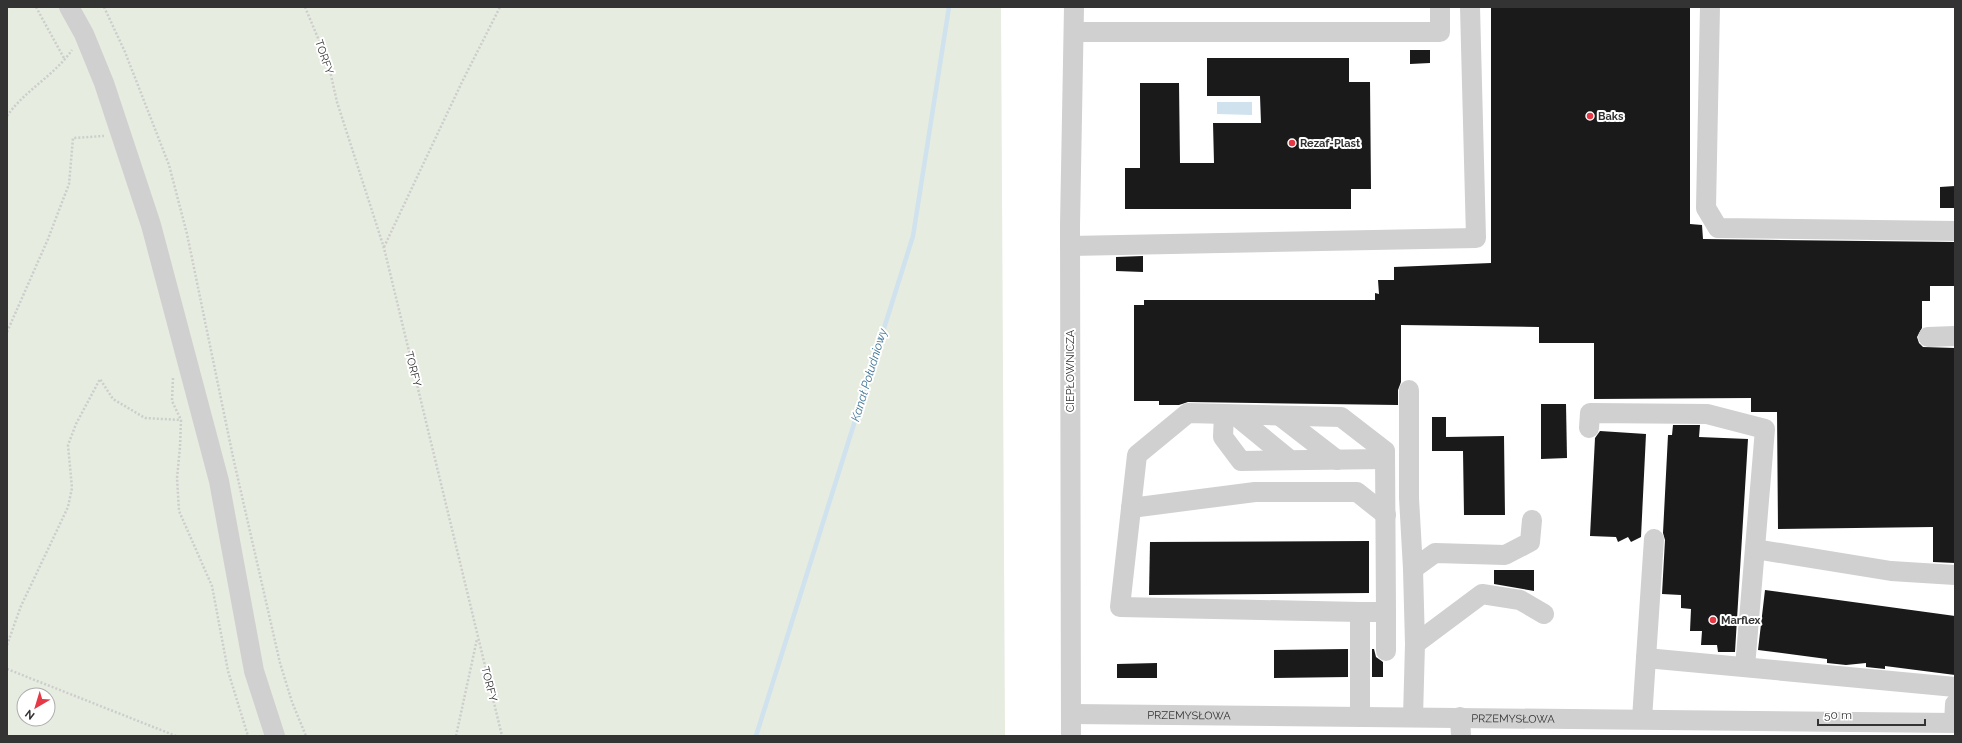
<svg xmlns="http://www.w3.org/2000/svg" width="1962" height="743" font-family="Raleway,sans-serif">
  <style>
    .green { fill: #e6ecdf; fill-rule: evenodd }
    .water { fill: #cfe2ee }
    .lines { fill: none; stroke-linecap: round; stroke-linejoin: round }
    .stream { stroke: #cfe2ee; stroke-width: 4.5 }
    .building { fill: #1a1a1a }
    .path { stroke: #cdcdcd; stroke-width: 2.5; stroke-dasharray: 2 2; stroke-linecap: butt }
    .minor { stroke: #d0d0d0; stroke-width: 20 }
    .poi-dot { fill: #e63946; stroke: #fff; stroke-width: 1.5 }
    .labels { text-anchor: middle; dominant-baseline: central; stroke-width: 4; stroke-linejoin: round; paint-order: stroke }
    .street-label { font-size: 11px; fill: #333; stroke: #fff }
    .poi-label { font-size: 11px; font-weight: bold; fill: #333; stroke: #fff; text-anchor: start }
    .water-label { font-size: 12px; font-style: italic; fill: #3f7597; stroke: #fff }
  </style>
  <rect width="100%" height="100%" fill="#fff"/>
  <path class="green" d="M 7,7 L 1001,7 L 1005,736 L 7,736 ZM 24,695 L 48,695 L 48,719 L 24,719 Z"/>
  <path class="water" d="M 1217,102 L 1252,102 L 1252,115 L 1217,114 Z"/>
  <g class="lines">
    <path class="stream" d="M 756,736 L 913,236 L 949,7"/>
  </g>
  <g class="building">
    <path d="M 1491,7 L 1690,7 L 1690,224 L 1702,225 L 1703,239 L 1955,242 L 1955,286 L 1930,286 L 1930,301 L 1922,301 L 1922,328 L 1917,337 L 1919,343 L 1923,347 L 1955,348 L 1955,563 L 1933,562 L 1933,527 L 1778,529 L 1777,412 L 1751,412 L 1751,398 L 1594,399 L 1594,343 L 1539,343 L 1539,327 L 1401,325 L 1401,382 L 1398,390 L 1398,405 L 1188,402 L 1179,405 L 1159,405 L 1159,401 L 1134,401 L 1134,305 L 1144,305 L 1144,300 L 1375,300 L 1375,293 L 1379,294 L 1378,280 L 1394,280 L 1394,267 L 1491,263 Z"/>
    <path d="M 1410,50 L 1430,50 L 1430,63 L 1410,64 Z"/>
    <path d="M 1207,58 L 1349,58 L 1349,82 L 1370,82 L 1371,189 L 1351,189 L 1351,209 L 1125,209 L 1125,168 L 1140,168 L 1140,83 L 1179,83 L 1180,163 L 1214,163 L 1213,123 L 1261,123 L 1260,96 L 1207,96 Z"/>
    <path d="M 1955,186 L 1955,208 L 1940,208 L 1940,187 Z"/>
    <path d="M 1143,256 L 1143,272 L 1116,271 L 1116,257 Z"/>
    <path d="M 1541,404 L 1566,404 L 1567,458 L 1541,459 Z"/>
    <path d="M 1432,417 L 1446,417 L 1446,437 L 1504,436 L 1505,515 L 1464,515 L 1463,451 L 1432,451 Z"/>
    <path d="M 1673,425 L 1700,425 L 1699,437 L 1748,439 L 1735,652 L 1718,652 L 1717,645 L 1701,645 L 1702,631 L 1690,631 L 1691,609 L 1681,608 L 1681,595 L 1662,594 L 1665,540 L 1663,533 L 1668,435 L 1672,435 Z"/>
    <path d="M 1600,431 L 1646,434 L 1641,537 L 1631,542 L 1628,537 L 1618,542 L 1616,537 L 1590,536 L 1595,438 Z"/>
    <path d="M 1369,541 L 1369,593 L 1149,595 L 1150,542 Z"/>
    <path d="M 1494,570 L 1534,570 L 1534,591 L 1494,584 Z"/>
    <path d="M 1765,590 L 1955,616 L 1955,675 L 1885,666 L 1885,669 L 1866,667 L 1866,663 L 1846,665 L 1827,663 L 1827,659 L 1758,650 Z"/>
    <path d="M 1348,649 L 1348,677 L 1274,678 L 1274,650 Z"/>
    <path d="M 1372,649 L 1374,649 L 1376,657 L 1383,662 L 1383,677 L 1372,677 Z"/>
    <path d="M 1157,663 L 1157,678 L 1117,678 L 1117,664 Z"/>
  </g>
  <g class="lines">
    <g class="path">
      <path d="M 36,7 L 65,60"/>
      <path d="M 104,7 L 125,52 L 169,165 L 187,234 L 233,457 L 280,663 L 292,702 L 306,736"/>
      <path d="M 305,7 L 328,62 L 337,102 L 384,248 L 502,736"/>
      <path d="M 7,116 C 25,90 54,76 72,50"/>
      <path d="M 384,247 L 462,82 L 500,7"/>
      <path d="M 7,332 L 48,239 L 69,184 L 73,138 L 104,136"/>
      <path d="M 173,378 L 172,401 L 181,420 L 180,447 L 177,478 L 179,511 L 212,586 L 228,671 L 248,736"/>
      <path d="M 7,645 L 21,606 L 68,507 L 72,488 L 68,445 L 76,424 L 100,379 L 113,399 L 145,418 L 181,420"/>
      <path d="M 7,669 L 176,736"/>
      <path d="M 456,736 L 477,639"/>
    </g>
    <g class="minor">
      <path d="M 69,7 L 84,34 L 104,83 L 151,225 L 219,481 L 254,671 L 275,736"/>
      <path d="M 1710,7 L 1706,208 L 1718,228 L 1955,231"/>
      <path d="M 1074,32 L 1440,32 L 1440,7"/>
      <path d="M 1070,246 L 1476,238 L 1470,7"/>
      <path d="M 1928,337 L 1955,336"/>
      <path d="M 1409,390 L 1409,498 L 1413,569 L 1415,644"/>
      <path d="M 1224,414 L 1223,437 L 1241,461 L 1385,459"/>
      <path d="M 1235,415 L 1290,460"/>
      <path d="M 1280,416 L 1337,460"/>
      <path d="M 1589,428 L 1590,413 L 1707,414 L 1765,429 L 1745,667"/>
      <path d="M 1131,508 L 1255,492 L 1357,492 L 1386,515"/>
      <path d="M 1755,549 L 1891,571 L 1955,575"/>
      <path d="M 1413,569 L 1435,553 L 1505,555 L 1530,542 L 1532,520"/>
      <path d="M 1360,612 L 1120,607 L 1137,455 L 1188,413 L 1341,417 L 1385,451 L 1386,612"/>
      <path d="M 1646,658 L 1654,539"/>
      <path id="s1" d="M 1071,714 L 1955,723"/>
      <path d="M 1360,717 L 1360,612 L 1386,612 L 1386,651"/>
      <path d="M 1413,717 L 1415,644 L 1482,594 L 1520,600 L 1544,614"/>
      <path d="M 1460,717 L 1461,736"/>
      <path d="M 1642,719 L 1646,658 L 1955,687"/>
      <path d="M 1954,723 L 1955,704"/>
      <path d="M 1071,736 L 1070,225 L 1074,7"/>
    </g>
  </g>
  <g class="poi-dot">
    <circle cx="1590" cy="116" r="4"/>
    <circle cx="1292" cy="143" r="4"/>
    <circle cx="1713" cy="620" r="4"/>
  </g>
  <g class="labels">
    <g class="street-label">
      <text transform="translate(324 57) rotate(71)">TORFY</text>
      <text transform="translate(413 369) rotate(76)">TORFY</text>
      <text transform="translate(1070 371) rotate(-90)">CIEPŁOWNICZA</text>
      <text transform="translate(489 684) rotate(76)">TORFY</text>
      <text stroke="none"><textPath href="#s1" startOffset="118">PRZEMYSŁOWA</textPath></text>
      <text stroke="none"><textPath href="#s1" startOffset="442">PRZEMYSŁOWA</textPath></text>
    </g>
    <g class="poi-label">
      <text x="1598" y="116">Baks</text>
      <text x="1300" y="143">Rezaf-Plast</text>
      <text x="1721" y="620">Marflex</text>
    </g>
    <g class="water-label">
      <text transform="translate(869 375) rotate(-73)">Kanał Południowy</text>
    </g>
  </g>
  <rect width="1962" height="743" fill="none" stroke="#333333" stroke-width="16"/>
  <g transform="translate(36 707) rotate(218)"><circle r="19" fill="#ffffff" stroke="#adadad"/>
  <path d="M0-3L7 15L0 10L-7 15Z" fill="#e63946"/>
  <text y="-6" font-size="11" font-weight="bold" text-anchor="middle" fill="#333333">N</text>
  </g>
  <path d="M1818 719v6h107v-6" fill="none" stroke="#333333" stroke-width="2"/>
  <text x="1824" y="719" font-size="12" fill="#333333" stroke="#ffffff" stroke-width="3" paint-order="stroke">50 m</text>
</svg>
